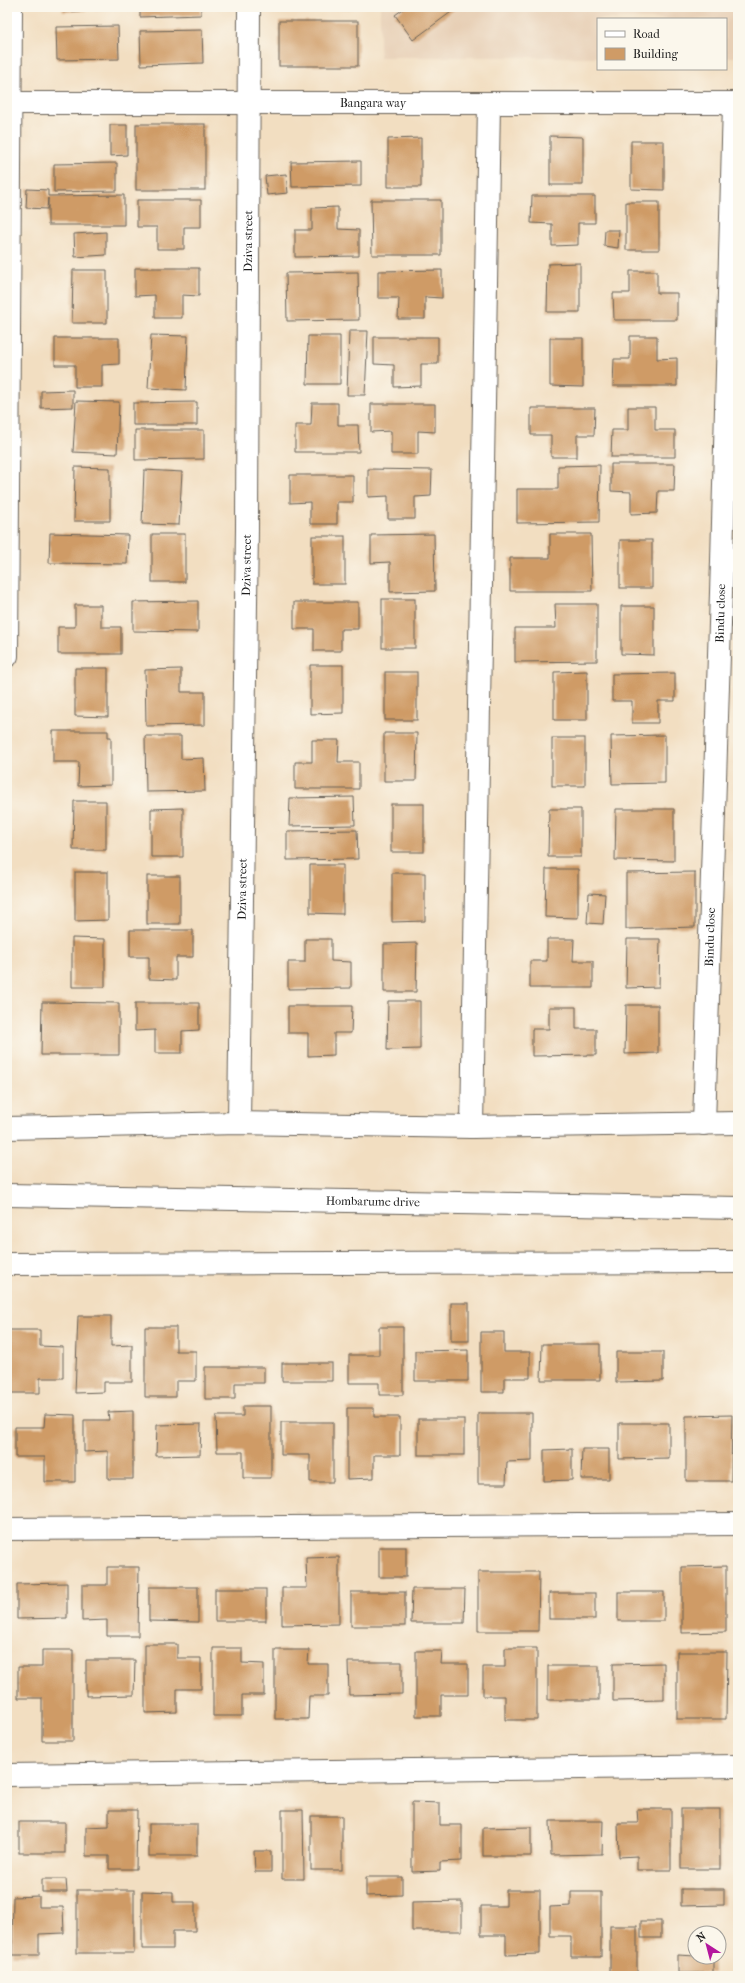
<svg xmlns="http://www.w3.org/2000/svg" width="745" height="1983" font-family="'IM FELL French Canon',serif">
  <style>
    .built { fill: #e7cfb5 }
    .building { fill: #cf9b66 }
    .lines { fill: none; stroke-linecap: round; stroke-linejoin: round }
    .minor-casing { stroke: #676056; stroke-width: 24 }
    .tertiary-casing { stroke: #676056; stroke-width: 24 }
    .minor { stroke: #fff; stroke-width: 22 }
    .tertiary { stroke: #fff; stroke-width: 22 }
    .labels { text-anchor: middle; dominant-baseline: central; stroke-width: 3; stroke-linejoin: round; paint-order: stroke }
    .street-label { font-size: 12px; fill: #1c1c1c; stroke: #fbf7ec }
  </style>
  <rect width="100%" height="100%" fill="#fbf7ec"/>
  <filter id="ink" filterUnits="userSpaceOnUse"><feTurbulence type="fractalNoise" baseFrequency=".025" numOctaves="2"/><feDisplacementMap in="SourceGraphic" scale="8" xChannelSelector="R" yChannelSelector="G"/><feConvolveMatrix kernelMatrix="1 2 1 2 8 2 1 2 1" color-interpolation-filters="sRGB"/></filter>
  <filter id="wash" filterUnits="userSpaceOnUse"><feTurbulence type="fractalNoise" baseFrequency=".012" numOctaves="4" result="noise"/><feDisplacementMap in="SourceGraphic" scale="16" xChannelSelector="R" yChannelSelector="G"/><feGaussianBlur stdDeviation="0.9" result="paint"/><feColorMatrix in="noise" values="0 0 0 0 0 0 0 0 0 0 0 0 0 0 0 0 0 1.4 0 .05"/><feComposite in="paint" operator="in"/></filter>
  <g filter="url(#wash)">
    <rect width="100%" height="100%" fill="#f2dec1"/>
    <path class="built" d="M 380,7 L 738,7 L 738,57 L 726,57 L 726,19 L 598,19 L 598,57 L 380,57 Z"/>
    <g id="blocks">
      <g class="building">
        <path d="M 62,7 L 106,7 L 106,9 L 63,12 Z"/>
        <path d="M 140,7 L 201,7 L 201,15 L 140,17 Z"/>
        <path d="M 298,7 L 351,7 L 351,10 Z"/>
        <path d="M 406,7 L 458,7 L 413,40 L 395,15 Z"/>
        <rect x="279" y="21" width="79" height="45"/>
        <path d="M 118,26 L 119,59 L 57,60 L 56,27 Z"/>
        <path d="M 202,30 L 203,63 L 141,65 L 140,31 Z"/>
        <rect x="136" y="124" width="69" height="66"/>
        <path d="M 110,125 L 127,125 L 127,155 L 110,156 Z"/>
        <path d="M 550,136 L 583,137 L 583,185 L 550,185 Z"/>
        <path d="M 421,138 L 421,187 L 388,187 L 388,139 Z"/>
        <path d="M 631,141 L 664,141 L 664,190 L 631,189 Z"/>
        <path d="M 361,161 L 361,186 L 292,187 L 291,162 Z"/>
        <path d="M 117,163 L 117,191 L 54,192 L 54,164 Z"/>
        <path d="M 286,174 L 288,193 L 267,195 L 265,176 Z"/>
        <path d="M 27,189 L 48,190 L 48,196 L 124,195 L 124,225 L 48,225 L 48,198 L 47,209 L 26,208 Z"/>
        <path d="M 532,196 L 595,196 L 595,223 L 578,223 L 578,245 L 552,246 L 552,224 L 531,223 Z"/>
        <path d="M 137,200 L 201,200 L 201,227 L 184,227 L 184,249 L 157,249 L 157,227 L 137,227 Z"/>
        <path d="M 371,200 L 441,200 L 441,255 L 372,255 Z"/>
        <rect x="626" y="202" width="33" height="48"/>
        <path d="M 338,207 L 338,229 L 359,230 L 359,256 L 295,257 L 295,230 L 312,230 L 312,208 Z"/>
        <path d="M 605,230 L 619,230 L 618,248 L 604,246 Z"/>
        <path d="M 106,232 L 106,255 L 75,257 L 74,234 Z"/>
        <path d="M 580,263 L 580,312 L 547,312 L 548,264 Z"/>
        <path d="M 135,268 L 199,268 L 199,296 L 182,295 L 182,318 L 155,318 L 155,295 L 135,296 Z"/>
        <path d="M 73,270 L 107,270 L 107,323 L 72,323 Z"/>
        <path d="M 442,270 L 442,298 L 425,297 L 425,319 L 398,319 L 399,298 L 378,298 L 378,271 Z"/>
        <path d="M 630,271 L 657,271 L 657,293 L 677,293 L 677,320 L 614,320 L 613,293 L 630,293 Z"/>
        <path d="M 358,272 L 359,320 L 287,321 L 286,273 Z"/>
        <path d="M 349,331 L 368,331 L 365,395 L 347,395 Z"/>
        <path d="M 151,335 L 188,336 L 186,390 L 148,388 Z"/>
        <path d="M 308,336 L 340,336 L 340,384 L 307,384 Z"/>
        <path d="M 630,336 L 657,336 L 657,359 L 677,358 L 677,386 L 613,386 L 614,359 L 630,359 Z"/>
        <path d="M 374,337 L 438,337 L 438,364 L 421,364 L 421,386 L 394,387 L 394,365 L 374,364 Z"/>
        <path d="M 55,338 L 119,338 L 119,364 L 102,365 L 102,387 L 75,387 L 75,365 L 55,365 Z"/>
        <path d="M 550,338 L 583,338 L 583,387 L 550,386 Z"/>
        <path d="M 73,390 L 73,407 L 41,408 L 41,391 Z"/>
        <path d="M 76,401 L 119,402 L 117,454 L 73,452 Z"/>
        <path d="M 197,402 L 197,425 L 133,425 L 133,403 Z"/>
        <path d="M 312,403 L 338,403 L 338,425 L 358,425 L 359,452 L 295,452 L 295,425 L 311,425 Z"/>
        <path d="M 371,404 L 435,404 L 435,432 L 418,431 L 418,454 L 391,454 L 391,431 L 371,432 Z"/>
        <path d="M 628,407 L 655,407 L 655,430 L 675,430 L 675,457 L 611,457 L 612,430 L 628,430 Z"/>
        <path d="M 531,408 L 595,408 L 594,435 L 577,435 L 577,457 L 551,457 L 551,435 L 531,435 Z"/>
        <path d="M 135,430 L 204,430 L 204,459 L 135,460 Z"/>
        <path d="M 611,464 L 675,464 L 674,491 L 658,491 L 657,513 L 631,514 L 631,492 L 611,491 Z"/>
        <path d="M 600,465 L 599,522 L 517,523 L 517,489 L 558,489 L 558,466 Z"/>
        <path d="M 75,467 L 110,468 L 110,521 L 74,521 Z"/>
        <path d="M 368,469 L 432,470 L 431,496 L 415,497 L 415,519 L 388,519 L 388,496 L 368,497 Z"/>
        <path d="M 144,470 L 182,472 L 179,525 L 142,524 Z"/>
        <path d="M 290,475 L 353,475 L 353,502 L 337,502 L 337,524 L 310,524 L 310,502 L 290,503 Z"/>
        <path d="M 50,533 L 128,535 L 127,564 L 49,563 Z"/>
        <rect x="152" y="534" width="33" height="48"/>
        <path d="M 434,534 L 435,591 L 390,592 L 390,562 L 371,563 L 371,535 Z"/>
        <path d="M 550,534 L 591,534 L 592,591 L 510,591 L 510,558 L 550,558 Z"/>
        <rect x="312" y="536" width="33" height="48"/>
        <rect x="620" y="540" width="32" height="48"/>
        <rect x="382" y="599" width="33" height="49"/>
        <path d="M 198,601 L 198,632 L 133,631 L 133,602 Z"/>
        <path d="M 294,602 L 358,602 L 358,629 L 341,629 L 341,651 L 314,651 L 314,629 L 294,629 Z"/>
        <path d="M 555,604 L 597,604 L 597,661 L 515,662 L 515,628 L 556,628 Z"/>
        <path d="M 75,605 L 101,605 L 101,627 L 121,627 L 121,654 L 58,654 L 58,627 L 75,627 Z"/>
        <path d="M 621,606 L 654,606 L 654,655 L 621,654 Z"/>
        <path d="M 310,665 L 343,665 L 343,713 L 310,714 Z"/>
        <path d="M 75,668 L 108,668 L 108,717 L 75,716 Z"/>
        <path d="M 181,669 L 181,692 L 205,692 L 205,725 L 146,726 L 145,670 Z"/>
        <path d="M 587,671 L 587,720 L 554,720 L 554,672 Z"/>
        <rect x="385" y="672" width="32" height="48"/>
        <path d="M 675,673 L 675,701 L 658,701 L 658,723 L 632,723 L 632,701 L 612,701 L 612,674 Z"/>
        <path d="M 53,731 L 108,731 L 108,737 L 111,737 L 111,785 L 78,786 L 79,762 L 53,762 Z"/>
        <path d="M 384,733 L 417,733 L 416,781 L 384,781 Z"/>
        <path d="M 665,735 L 665,783 L 612,784 L 611,736 Z"/>
        <path d="M 145,736 L 181,736 L 181,759 L 204,758 L 205,791 L 146,792 Z"/>
        <rect x="552" y="738" width="33" height="48"/>
        <path d="M 312,740 L 339,740 L 338,762 L 359,762 L 359,789 L 295,789 L 295,762 L 312,762 Z"/>
        <path d="M 354,797 L 355,825 L 289,826 L 290,798 Z"/>
        <path d="M 74,801 L 106,801 L 106,850 L 73,850 Z"/>
        <rect x="391" y="804" width="33" height="48"/>
        <path d="M 183,808 L 183,857 L 151,857 L 151,809 Z"/>
        <path d="M 549,809 L 581,809 L 581,857 L 548,857 Z"/>
        <path d="M 616,809 L 674,809 L 674,861 L 615,860 Z"/>
        <path d="M 357,830 L 358,859 L 287,860 L 287,831 Z"/>
        <path d="M 310,865 L 343,865 L 343,914 L 310,913 Z"/>
        <path d="M 546,869 L 578,869 L 578,918 L 545,917 Z"/>
        <path d="M 75,872 L 108,872 L 108,920 L 75,921 Z"/>
        <path d="M 695,872 L 695,927 L 626,929 L 626,873 Z"/>
        <path d="M 392,873 L 425,873 L 425,921 L 392,922 Z"/>
        <rect x="147" y="876" width="33" height="48"/>
        <path d="M 589,893 L 605,894 L 603,924 L 587,923 Z"/>
        <path d="M 130,930 L 193,930 L 193,957 L 176,957 L 176,980 L 149,979 L 149,957 L 130,957 Z"/>
        <path d="M 72,938 L 105,939 L 105,987 L 72,987 Z"/>
        <path d="M 305,939 L 331,939 L 331,961 L 351,962 L 351,988 L 288,989 L 288,962 L 305,962 Z"/>
        <path d="M 547,939 L 574,939 L 573,961 L 593,961 L 593,988 L 530,988 L 530,961 L 547,961 Z"/>
        <path d="M 627,939 L 660,939 L 659,987 L 626,988 Z"/>
        <path d="M 417,943 L 416,992 L 384,992 L 384,944 Z"/>
        <path d="M 388,1001 L 420,1001 L 420,1049 L 387,1050 Z"/>
        <path d="M 42,1002 L 119,1003 L 119,1055 L 41,1055 Z"/>
        <path d="M 135,1003 L 199,1003 L 199,1030 L 182,1031 L 182,1053 L 155,1053 L 155,1030 L 135,1031 Z"/>
        <path d="M 626,1005 L 658,1005 L 658,1053 L 625,1054 Z"/>
        <path d="M 288,1006 L 352,1006 L 351,1033 L 334,1033 L 334,1055 L 308,1056 L 308,1033 L 288,1033 Z"/>
        <path d="M 549,1007 L 576,1007 L 576,1029 L 596,1029 L 596,1055 L 532,1056 L 532,1029 L 549,1029 Z"/>
        <rect x="451" y="1303" width="18" height="38"/>
        <path d="M 78,1316 L 111,1316 L 111,1346 L 132,1345 L 132,1382 L 104,1382 L 104,1392 L 75,1393 Z"/>
        <path d="M 145,1327 L 176,1327 L 176,1351 L 196,1351 L 196,1381 L 176,1381 L 176,1397 L 145,1397 Z"/>
        <path d="M 379,1327 L 403,1327 L 403,1395 L 379,1395 L 379,1383 L 349,1383 L 349,1355 L 379,1355 Z"/>
        <path d="M 7,1330 L 40,1330 L 40,1346 L 63,1347 L 63,1378 L 40,1378 L 40,1393 L 7,1393 Z"/>
        <path d="M 481,1332 L 504,1332 L 504,1352 L 530,1352 L 530,1378 L 504,1378 L 504,1392 L 481,1392 Z"/>
        <path d="M 542,1344 L 600,1344 L 600,1380 L 541,1380 Z"/>
        <path d="M 468,1350 L 468,1381 L 415,1381 L 415,1351 Z"/>
        <path d="M 616,1352 L 663,1352 L 663,1381 L 616,1382 Z"/>
        <rect x="282" y="1363" width="50" height="18"/>
        <path d="M 205,1367 L 264,1367 L 264,1383 L 235,1383 L 235,1399 L 205,1399 Z"/>
        <path d="M 243,1406 L 271,1406 L 271,1478 L 243,1478 L 243,1452 L 217,1452 L 216,1416 L 243,1416 Z"/>
        <path d="M 347,1408 L 374,1408 L 374,1417 L 400,1417 L 400,1455 L 374,1455 L 374,1478 L 347,1479 Z"/>
        <path d="M 133,1411 L 133,1479 L 108,1479 L 108,1451 L 84,1452 L 84,1420 L 109,1420 L 108,1412 Z"/>
        <path d="M 478,1413 L 532,1413 L 532,1461 L 507,1462 L 506,1484 L 478,1484 Z"/>
        <path d="M 45,1414 L 75,1415 L 75,1482 L 45,1482 L 45,1457 L 15,1457 L 15,1427 L 44,1427 Z"/>
        <path d="M 732,1415 L 731,1481 L 686,1481 L 686,1416 Z"/>
        <rect x="418" y="1419" width="46" height="36"/>
        <path d="M 281,1422 L 333,1422 L 333,1482 L 310,1482 L 310,1455 L 281,1455 Z"/>
        <path d="M 619,1423 L 669,1423 L 669,1458 L 619,1459 Z"/>
        <path d="M 201,1424 L 200,1455 L 156,1456 L 157,1425 Z"/>
        <path d="M 572,1449 L 572,1480 L 544,1481 L 544,1450 Z"/>
        <path d="M 582,1449 L 609,1449 L 609,1479 L 581,1479 Z"/>
        <rect x="379" y="1547" width="27" height="30"/>
        <path d="M 339,1557 L 339,1624 L 282,1625 L 282,1588 L 307,1588 L 306,1558 Z"/>
        <path d="M 726,1566 L 726,1632 L 682,1633 L 682,1567 Z"/>
        <path d="M 107,1567 L 139,1567 L 138,1636 L 107,1636 L 107,1620 L 82,1621 L 82,1585 L 107,1585 Z"/>
        <path d="M 478,1572 L 539,1572 L 538,1631 L 478,1631 Z"/>
        <path d="M 67,1583 L 67,1618 L 17,1619 L 17,1584 Z"/>
        <path d="M 149,1587 L 198,1587 L 198,1622 L 149,1621 Z"/>
        <rect x="215" y="1589" width="51" height="32"/>
        <path d="M 412,1589 L 465,1589 L 464,1623 L 411,1623 Z"/>
        <rect x="351" y="1592" width="54" height="34"/>
        <rect x="618" y="1592" width="46" height="29"/>
        <rect x="549" y="1593" width="46" height="26"/>
        <path d="M 145,1644 L 177,1644 L 177,1658 L 201,1658 L 201,1689 L 177,1689 L 177,1712 L 145,1713 Z"/>
        <path d="M 213,1648 L 242,1648 L 242,1663 L 264,1664 L 264,1695 L 242,1695 L 242,1716 L 213,1716 Z"/>
        <path d="M 505,1648 L 537,1648 L 537,1720 L 505,1720 L 505,1696 L 483,1696 L 483,1667 L 505,1667 Z"/>
        <path d="M 42,1650 L 73,1650 L 73,1741 L 42,1741 L 42,1698 L 18,1698 L 18,1667 L 42,1667 Z"/>
        <path d="M 275,1650 L 309,1650 L 308,1664 L 328,1664 L 328,1696 L 309,1696 L 308,1719 L 275,1719 Z"/>
        <path d="M 416,1651 L 442,1651 L 441,1664 L 468,1664 L 468,1695 L 441,1695 L 441,1716 L 416,1716 Z"/>
        <path d="M 677,1652 L 727,1652 L 726,1719 L 677,1719 Z"/>
        <path d="M 86,1660 L 135,1660 L 134,1695 L 86,1696 Z"/>
        <path d="M 348,1662 L 402,1662 L 402,1694 L 349,1695 Z"/>
        <path d="M 664,1663 L 664,1700 L 613,1701 L 613,1664 Z"/>
        <rect x="548" y="1666" width="51" height="34"/>
        <path d="M 412,1802 L 440,1803 L 440,1825 L 462,1825 L 462,1861 L 440,1862 L 440,1871 L 412,1872 Z"/>
        <path d="M 637,1809 L 671,1809 L 671,1870 L 637,1870 L 637,1856 L 619,1857 L 618,1823 L 638,1823 Z"/>
        <rect x="681" y="1809" width="39" height="60"/>
        <path d="M 109,1810 L 137,1810 L 136,1869 L 109,1869 L 109,1856 L 86,1856 L 86,1827 L 109,1826 Z"/>
        <path d="M 282,1810 L 303,1810 L 304,1879 L 282,1879 Z"/>
        <rect x="311" y="1816" width="31" height="54"/>
        <path d="M 550,1821 L 603,1821 L 602,1854 L 551,1855 Z"/>
        <rect x="19" y="1822" width="46" height="31"/>
        <rect x="149" y="1824" width="48" height="32"/>
        <path d="M 531,1827 L 531,1856 L 483,1856 L 483,1828 Z"/>
        <path d="M 254,1851 L 271,1851 L 271,1872 L 255,1872 Z"/>
        <path d="M 366,1877 L 402,1877 L 402,1895 L 366,1896 Z"/>
        <path d="M 42,1879 L 66,1879 L 67,1892 L 42,1892 Z"/>
        <path d="M 681,1889 L 724,1889 L 724,1905 L 681,1906 Z"/>
        <rect x="77" y="1890" width="57" height="63"/>
        <path d="M 506,1890 L 540,1890 L 540,1954 L 506,1955 L 506,1935 L 481,1935 L 481,1906 L 506,1906 Z"/>
        <path d="M 142,1891 L 173,1892 L 173,1902 L 195,1902 L 195,1931 L 173,1931 L 173,1949 L 142,1949 Z"/>
        <path d="M 571,1892 L 601,1892 L 601,1957 L 571,1957 L 571,1936 L 550,1936 L 550,1907 L 571,1906 Z"/>
        <path d="M 39,1896 L 39,1907 L 63,1907 L 64,1933 L 39,1934 L 39,1955 L 12,1955 L 13,1897 Z"/>
        <path d="M 462,1901 L 462,1931 L 412,1931 L 412,1902 Z"/>
        <rect x="641" y="1921" width="20" height="17"/>
        <rect x="610" y="1926" width="27" height="50"/>
        <path d="M 678,1955 L 713,1957 L 713,1973 L 678,1973 Z"/>
      </g>
    </g>
  </g>
  <g filter="url(#ink)">
    <use href="#blocks" fill-opacity="0" stroke="#676056" stroke-width="1"/>
    <g class="lines">
      <defs>
        <g id="minor">
          <path id="s1" d="M 7,103 L 738,103"/>
          <path d="M 7,656 L 11,7"/>
          <path id="s2" d="M 239,1123 L 247,529 L 249,7"/>
          <path id="s3" d="M 704,1124 L 722,561 L 734,103"/>
          <path d="M 472,1127 L 489,103"/>
          <path d="M 7,1128 L 239,1123 L 472,1127 L 738,1123"/>
          <path d="M 7,1264 L 738,1262"/>
          <path d="M 7,1529 L 738,1524"/>
          <path d="M 7,1775 L 738,1766"/>
        </g>
        <g id="tertiary">
          <path id="s4" d="M 7,1195 L 738,1208"/>
        </g>
      </defs>
      <use href="#minor" class="minor-casing"/>
      <use href="#tertiary" class="tertiary-casing"/>
      <use href="#minor" class="minor"/>
      <use href="#tertiary" class="tertiary"/>
    </g>
  </g>
  <g class="labels">
    <g class="street-label">
      <text stroke="none"><textPath href="#s1" startOffset="366">Bangara way</textPath></text>
      <text stroke="none"><textPath href="#s2" startOffset="882">Dziva street</textPath></text>
      <text stroke="none"><textPath href="#s2" startOffset="558">Dziva street</textPath></text>
      <text stroke="none"><textPath href="#s3" startOffset="511">Bindu close</textPath></text>
      <text stroke="none"><textPath href="#s2" startOffset="234">Dziva street</textPath></text>
      <text stroke="none"><textPath href="#s3" startOffset="187">Bindu close</textPath></text>
      <text stroke="none"><textPath href="#s4" startOffset="366">Hombarume drive</textPath></text>
    </g>
  </g>
  <rect width="745" height="1983" fill="none" stroke="#fbf7ec" stroke-width="24"/>
  <rect x="597" y="18" width="130" height="52" fill="#fbf7ec" stroke="#a29f99"/>
  <rect x="605" y="31" width="20" height="6" fill="#ffffff" stroke="#a29f99"/>
  <text x="633" y="38" font-size="12" fill="#1c1c1c">Road</text>
  <rect x="605" y="48" width="20" height="12" fill="#cf9b66" stroke="#a29f99"/>
  <text x="633" y="58" font-size="12" fill="#1c1c1c">Building</text>
  <g transform="translate(707 1945) rotate(324)"><circle r="19" fill="#fbf7ec" stroke="#a29f99"/>
  <path d="M0-3L7 15L0 10L-7 15Z" fill="#b5179e"/>
  <text y="-6" font-size="11" font-weight="bold" text-anchor="middle" fill="#1c1c1c">N</text>
  </g>
</svg>
